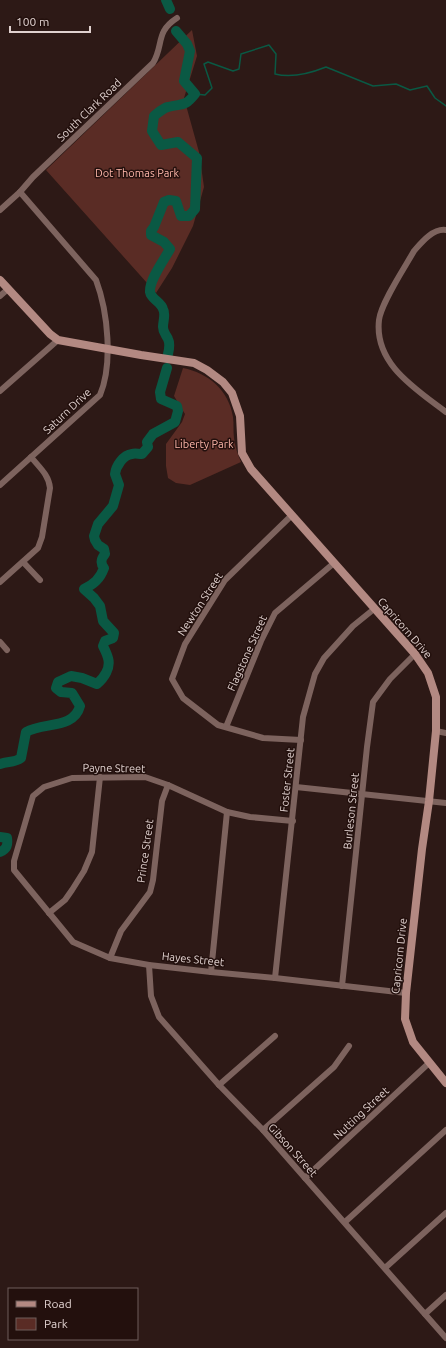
<svg xmlns="http://www.w3.org/2000/svg" width="446" height="1348" font-family="Ubuntu,sans-serif">
  <style>
    .green { fill: #5a2c25 }
    .lines { fill: none; stroke-linecap: round; stroke-linejoin: round }
    .stream { stroke: #0a5944; stroke-width: 1.5 }
    .river { stroke: #0a5944; stroke-width: 10 }
    .street { stroke: #7d635e; stroke-width: 6 }
    .secondary { stroke: #b38982; stroke-width: 8 }
    .labels { text-anchor: middle; dominant-baseline: central; stroke-width: 3; stroke-linejoin: round; paint-order: stroke }
    .street-label { font-size: 11px; fill: #e0d1cf; stroke: #23100d }
    .park-label { font-size: 11px; fill: #fdb5a9; stroke: #23100d }
  </style>
  <rect width="100%" height="100%" fill="#2d1916"/>
  <g class="green">
    <path d="M 192,30 L 197,56 L 184,98 L 199,152 L 204,187 L 193,226 L 172,268 L 156,293 L 46,170 Z"/>
    <path d="M 183,368 C 208,373 229,390 233,417 C 234,424 233,431 234,438 C 235,447 238,455 241,462 L 190,485 L 176,483 L 168,478 L 166,466 L 166,444 L 182,422 L 185,414 L 174,396 Z"/>
  </g>
  <g class="lines">
    <path class="stream" d="M 195,94 L 205,95 L 212,88 L 204,64 L 208,62 L 233,71 L 239,69 L 241,54 L 269,45 L 276,54 L 275,74 C 291,78 311,73 326,67 L 373,86 L 396,84 L 410,90 L 427,86 L 435,98 L 446,106"/>
    <g class="river">
      <path d="M 166,0 L 170,9"/>
      <path d="M 168,354 C 169,350 170,343 168,339 C 166,334 163,333 163,327 C 163,321 166,314 163,309 C 161,302 151,299 150,292 C 149,280 164,260 170,249 L 164,242 L 151,235 L 151,231 L 154,227 L 164,202 L 169,200 L 176,201 L 181,216 L 189,216 L 195,209 L 197,158 L 178,142 L 161,145 L 152,131 L 154,116 C 158,113 163,108 168,107 C 182,103 184,108 195,94 L 184,81 L 190,51 L 187,44 L 176,31"/>
      <path d="M 0,764 C 8,761 14,763 21,758 L 26,732 C 44,722 74,729 80,706 L 72,693 L 61,692 L 56,688 L 58,682 L 71,676 L 82,678 L 97,684 C 104,678 111,668 108,658 C 107,654 105,650 103,646 L 105,641 L 113,638 L 114,633 L 103,621 L 100,606 L 94,598 L 84,589 C 94,584 100,579 104,568 C 100,563 101,559 105,554 L 104,549 L 98,545 L 95,540 L 94,536 L 98,524 L 113,506 L 119,485 L 115,474 C 116,466 123,455 132,454 C 135,453 138,454 142,454 L 148,447 L 147,442 L 153,434 L 175,422 L 178,411 L 177,406 L 161,399 L 160,392 L 167,368"/>
      <path d="M 0,837 L 7,838 C 8,845 7,849 0,852"/>
    </g>
    <g class="street">
      <path d="M 0,210 L 20,192 L 33,177 L 153,63 C 164,45 155,32 177,18"/>
      <path d="M 446,230 C 433,228 421,243 414,251 C 405,267 381,303 379,320 C 374,364 416,389 446,412"/>
      <path d="M 0,296 L 8,289"/>
      <path d="M 0,391 L 58,340"/>
      <path d="M 0,485 L 100,395 C 113,364 108,312 96,280 L 20,192"/>
      <path d="M 292,515 L 225,580 L 185,644 L 172,679 L 183,698 L 218,725 L 263,738 L 301,740"/>
      <path d="M 23,562 L 40,580"/>
      <path d="M 0,582 L 38,548 L 42,537 L 50,488 C 49,475 39,467 31,457"/>
      <path d="M 0,642 L 7,650"/>
      <path d="M 226,727 L 261,641 L 275,613 L 334,563"/>
      <path d="M 436,731 L 446,733"/>
      <path d="M 296,787 L 446,803"/>
      <path d="M 293,821 L 250,817 L 227,812 L 168,785 L 145,777 L 72,778 L 44,787 L 33,796 L 14,861 L 14,870 L 73,942 L 110,958 L 149,965 L 211,972 L 275,978 L 406,993"/>
      <path d="M 49,913 L 65,900 L 72,890 L 84,871 L 92,852 L 100,777"/>
      <path d="M 110,958 L 121,931 L 150,892 L 153,880 L 162,801 L 168,785"/>
      <path d="M 149,965 L 151,996 L 159,1017 L 219,1085 L 263,1130 L 305,1178 L 446,1338"/>
      <path d="M 211,972 L 227,812"/>
      <path d="M 275,978 L 303,717 L 315,674 L 324,658 L 353,626 L 374,609"/>
      <path d="M 342,986 L 367,747 L 373,702 L 390,679 L 415,654"/>
      <path d="M 219,1085 L 275,1036"/>
      <path d="M 263,1130 L 334,1067 L 349,1046"/>
      <path d="M 305,1178 L 429,1063"/>
      <path d="M 345,1222 L 446,1130"/>
      <path d="M 385,1268 L 446,1213"/>
      <path d="M 425,1314 L 446,1295"/>
    </g>
    <path class="secondary" d="M 0,280 L 50,334 L 58,340 L 141,355 L 194,363 L 207,370 L 223,382 L 232,393 L 240,416 L 242,453 L 251,469 L 415,654 L 428,673 L 436,697 L 436,731 L 429,801 L 422,849 L 406,993 L 405,1019 L 413,1042 L 446,1083"/>
  </g>
  <g class="labels">
    <g class="street-label">
      <text transform="translate(89 110) rotate(-44)">South Clark Road</text>
      <text transform="translate(67 411) rotate(-43)">Saturn Drive</text>
      <text transform="translate(200 604) rotate(-57)">Newton Street</text>
      <text transform="translate(405 628) rotate(49)">Capricorn Drive</text>
      <text transform="translate(247 653) rotate(-66)">Flagstone Street</text>
      <text transform="translate(114 768) rotate(1)">Payne Street</text>
      <text transform="translate(287 780) rotate(-84)">Foster Street</text>
      <text transform="translate(351 811) rotate(-84)">Burleson Street</text>
      <text transform="translate(145 851) rotate(-82)">Prince Street</text>
      <text transform="translate(399 956) rotate(-84)">Capricorn Drive</text>
      <text transform="translate(193 959) rotate(6)">Hayes Street</text>
      <text transform="translate(361 1113) rotate(-43)">Nutting Street</text>
      <text transform="translate(293 1150) rotate(48)">Gibson Street</text>
    </g>
    <g class="park-label">
      <text x="137" y="173">Dot Thomas Park</text>
      <text x="204" y="444">Liberty Park</text>
    </g>
  </g>
  <rect x="8" y="1288" width="130" height="52" fill="#23100d" stroke="#6f5d5b"/>
  <rect x="16" y="1301" width="20" height="6" fill="#b38982" stroke="#6f5d5b"/>
  <text x="44" y="1308" font-size="12" fill="#e0d1cf">Road</text>
  <rect x="16" y="1318" width="20" height="12" fill="#5a2c25" stroke="#6f5d5b"/>
  <text x="44" y="1328" font-size="12" fill="#e0d1cf">Park</text>
  <path d="M10 26v6h80v-6" fill="none" stroke="#e0d1cf" stroke-width="2"/>
  <text x="16" y="26" font-size="12" fill="#e0d1cf" stroke="#23100d" stroke-width="3" paint-order="stroke">100 m</text>
</svg>
